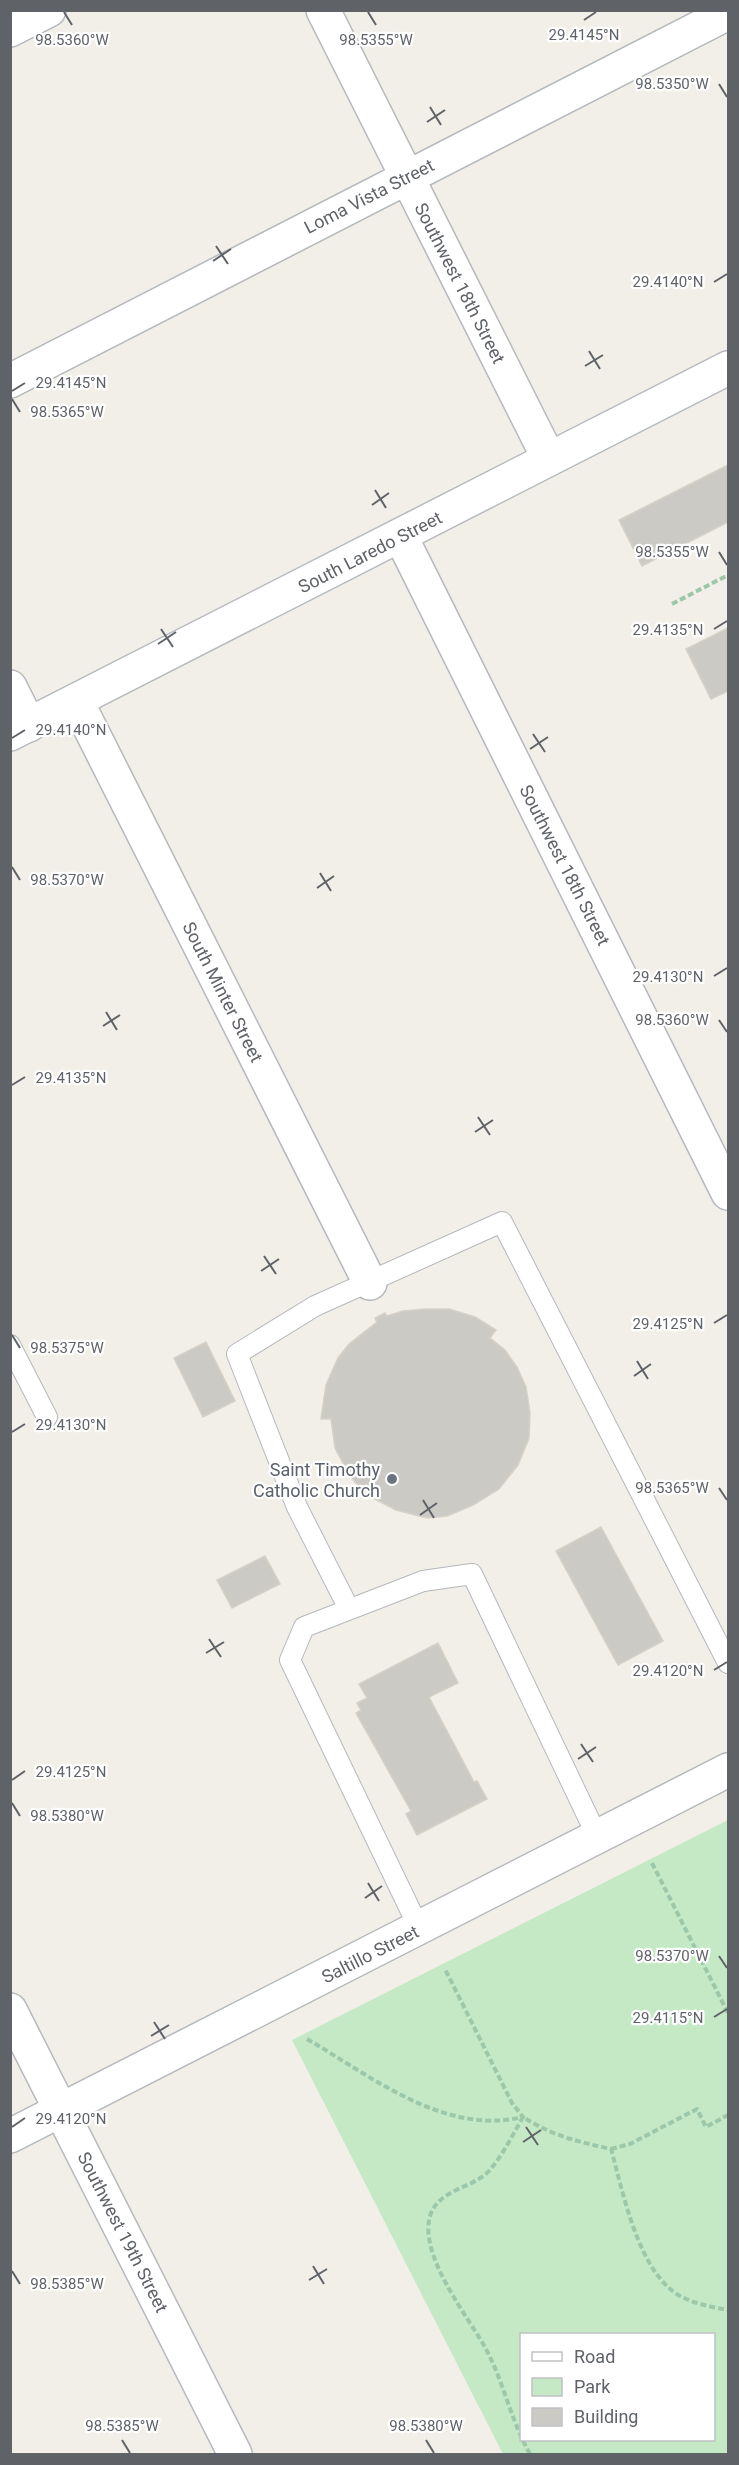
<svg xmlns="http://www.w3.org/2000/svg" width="739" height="2465" font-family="Roboto,sans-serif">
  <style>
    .green { fill: #c5e8c5; fill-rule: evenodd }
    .building { fill: #cccac5; stroke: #d6d1c6; stroke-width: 1.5 }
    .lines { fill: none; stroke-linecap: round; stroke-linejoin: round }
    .lane-casing { stroke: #b5b8bc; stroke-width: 22 }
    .street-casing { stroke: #b5b8bc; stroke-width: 36 }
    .secondary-casing { stroke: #b6babf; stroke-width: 36 }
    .path { stroke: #9cc7a9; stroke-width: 4; stroke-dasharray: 6 3; stroke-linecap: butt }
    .lane { stroke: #fff; stroke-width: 20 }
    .street { stroke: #fff; stroke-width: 33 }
    .secondary { stroke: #fff; stroke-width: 33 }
    .ticks { fill: none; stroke: #5f6368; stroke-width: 2 }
    .worship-dot { fill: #6b7280; stroke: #fff; stroke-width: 2 }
    .labels { text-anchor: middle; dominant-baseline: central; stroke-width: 4.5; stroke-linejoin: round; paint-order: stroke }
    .street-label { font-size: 18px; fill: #5f6368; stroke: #fff }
    .worship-label { font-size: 18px; fill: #5b616d; stroke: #fff; text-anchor: end }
    .ticks-label { font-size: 15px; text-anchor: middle; fill: #5f6368; stroke: #fff; stroke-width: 4.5; stroke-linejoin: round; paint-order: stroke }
  </style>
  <rect width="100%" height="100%" fill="#f1efe8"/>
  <path class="green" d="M 728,1820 L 728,2454 L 503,2454 L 292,2040 ZM 522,2334 L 714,2334 L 714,2440 L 522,2440 Z"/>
  <g class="building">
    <path d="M 728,465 L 728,522 L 642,566 L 619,520 Z"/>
    <path d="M 728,628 L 728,691 L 711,699 L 686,649 Z"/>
    <path d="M 426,1309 L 449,1309 L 475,1317 L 496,1330 L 490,1338 L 505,1350 L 517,1367 L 526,1387 L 530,1413 L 529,1438 L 518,1465 L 499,1489 L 473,1505 L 447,1516 L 427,1518 L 396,1510 L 373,1498 L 360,1488 L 350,1476 L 335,1448 L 331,1419 L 321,1419 L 326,1385 L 338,1358 L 349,1344 L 377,1322 L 375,1318 L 385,1313 L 387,1316 L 403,1311 Z"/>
    <path d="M 206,1342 L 235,1401 L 203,1417 L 174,1358 Z"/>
    <path d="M 601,1527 L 663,1641 L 618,1665 L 556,1551 Z"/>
    <path d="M 265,1556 L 280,1584 L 232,1608 L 217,1580 Z"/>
    <path d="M 438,1643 L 458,1683 L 429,1697 L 474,1782 L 477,1781 L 487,1799 L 417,1835 L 406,1814 L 411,1811 L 356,1713 L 361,1710 L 357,1703 L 367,1698 L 359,1684 Z"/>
  </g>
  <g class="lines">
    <defs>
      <g id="lane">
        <path d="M 10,1345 L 47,1417"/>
        <path d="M 349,1609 L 297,1507 L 237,1354 L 315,1306 L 502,1222 L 728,1663"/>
        <path d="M 419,1928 L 290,1660 L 304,1627 L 423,1581 L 472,1574 L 597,1836"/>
      </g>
      <g id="street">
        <path d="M 323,10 L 549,459"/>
        <path d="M 10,30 L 49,10"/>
        <path d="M 10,381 L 728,13"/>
        <path d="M 401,537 L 728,1193"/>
        <path d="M 10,687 L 29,725"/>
        <path d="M 77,702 L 370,1283"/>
        <path d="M 10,2136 L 728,1770"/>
      </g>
      <g id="secondary">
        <path d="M 10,734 L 728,368"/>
        <path d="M 10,2010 L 235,2454"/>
      </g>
    </defs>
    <use href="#lane" class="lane-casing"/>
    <use href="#street" class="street-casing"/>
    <use href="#secondary" class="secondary-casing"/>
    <g class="path">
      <path d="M 672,604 L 728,575"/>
      <path d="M 652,1863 L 728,2013"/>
      <path d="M 307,2039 C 371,2076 444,2136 523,2117 L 512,2103 L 445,1969"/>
      <path d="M 611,2149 L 630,2144 L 697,2109 L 706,2127 L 728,2115"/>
      <path d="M 530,2454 C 511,2421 504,2383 486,2349 C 468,2316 416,2253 431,2213 C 441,2189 473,2188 489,2171 C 503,2155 513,2134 523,2117 C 551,2135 578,2142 611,2149 C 623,2192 638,2272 680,2296 C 695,2304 712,2307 728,2310"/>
    </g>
    <use href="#lane" class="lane"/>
    <use href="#street" class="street"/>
    <use href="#secondary" class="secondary"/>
  </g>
  <path class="ticks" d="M 64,12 L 72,25M 368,12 L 376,25M 584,20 L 596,12M 719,84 L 727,97M 430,107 L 441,125M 427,122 L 445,110M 216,246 L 228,264M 213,261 L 231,249M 714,282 L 727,274M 589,351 L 600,369M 585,366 L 603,355M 12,391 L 25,383M 12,399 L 20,412M 375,490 L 386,508M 372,505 L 389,493M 719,552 L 727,565M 161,629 L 173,647M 714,629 L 727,621M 158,644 L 176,632M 533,734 L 545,752M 12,738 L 25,730M 530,749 L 548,737M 12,867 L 20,880M 320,873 L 331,891M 317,888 L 334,876M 714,976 L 727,968M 106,1012 L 117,1030M 719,1020 L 727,1032M 103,1026 L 120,1015M 12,1085 L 25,1077M 478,1117 L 490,1135M 475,1132 L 493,1120M 264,1256 L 276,1274M 261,1271 L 279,1259M 714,1323 L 727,1315M 12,1335 L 20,1348M 637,1361 L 648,1379M 634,1376 L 651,1364M 12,1432 L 25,1424M 719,1488 L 727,1500M 423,1500 L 434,1518M 420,1515 L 437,1503M 209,1639 L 221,1657M 206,1653 L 224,1642M 714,1670 L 727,1662M 581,1744 L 593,1762M 578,1759 L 596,1747M 12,1780 L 25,1771M 12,1803 L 20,1816M 368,1883 L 379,1901M 365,1898 L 382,1886M 719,1956 L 727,1968M 714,2017 L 727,2009M 154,2022 L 165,2039M 151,2036 L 169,2025M 12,2127 L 25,2118M 526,2127 L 538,2145M 523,2142 L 541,2130M 313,2266 L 324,2284M 12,2271 L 20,2284M 309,2280 L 327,2269M 122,2440 L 130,2453M 426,2440 L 434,2453"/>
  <circle class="worship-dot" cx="392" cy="1479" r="6"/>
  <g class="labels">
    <g class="street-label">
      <text transform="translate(369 196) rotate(-27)">Loma Vista Street</text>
      <text transform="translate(460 283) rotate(63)">Southwest 18th Street</text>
      <text transform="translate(370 552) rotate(-27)">South Laredo Street</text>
      <text transform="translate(565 865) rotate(63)">Southwest 18th Street</text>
      <text transform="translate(223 992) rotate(63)">South Minter Street</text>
      <text transform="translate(370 1954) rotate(-27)">Saltillo Street</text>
      <text transform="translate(123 2232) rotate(63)">Southwest 19th Street</text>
    </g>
    <g class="worship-label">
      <text x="380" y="1469">Saint Timothy<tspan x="380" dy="21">Catholic Church</tspan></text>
    </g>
  </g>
  <g class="ticks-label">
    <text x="584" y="40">29.4145°N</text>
    <text x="72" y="45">98.5360°W</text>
    <text x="376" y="45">98.5355°W</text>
    <text x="672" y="89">98.5350°W</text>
    <text x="668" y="287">29.4140°N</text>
    <text x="71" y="388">29.4145°N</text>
    <text x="67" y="417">98.5365°W</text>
    <text x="672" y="557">98.5355°W</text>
    <text x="668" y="635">29.4135°N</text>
    <text x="71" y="735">29.4140°N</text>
    <text x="67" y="885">98.5370°W</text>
    <text x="668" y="982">29.4130°N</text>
    <text x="672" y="1025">98.5360°W</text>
    <text x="71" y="1083">29.4135°N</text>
    <text x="668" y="1329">29.4125°N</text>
    <text x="67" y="1353">98.5375°W</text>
    <text x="71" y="1430">29.4130°N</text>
    <text x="672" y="1493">98.5365°W</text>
    <text x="668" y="1676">29.4120°N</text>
    <text x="71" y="1777">29.4125°N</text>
    <text x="67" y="1821">98.5380°W</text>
    <text x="672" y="1961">98.5370°W</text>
    <text x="668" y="2023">29.4115°N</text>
    <text x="71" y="2124">29.4120°N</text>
    <text x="67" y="2289">98.5385°W</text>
    <text x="122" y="2431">98.5385°W</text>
    <text x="426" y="2431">98.5380°W</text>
  </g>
  <rect width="739" height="2465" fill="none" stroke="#5f6368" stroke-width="24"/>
  <rect x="520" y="2333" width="195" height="108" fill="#ffffff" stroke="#bfc1c3" stroke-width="1.5"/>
  <rect x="532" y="2352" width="30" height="9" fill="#ffffff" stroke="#bfc1c3" stroke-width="1.5"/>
  <text x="574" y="2363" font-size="18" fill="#5f6368">Road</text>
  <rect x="532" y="2378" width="30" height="18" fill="#c5e8c5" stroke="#bfc1c3" stroke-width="1.5"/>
  <text x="574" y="2393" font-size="18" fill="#5f6368">Park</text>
  <rect x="532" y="2408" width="30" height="18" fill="#cccac5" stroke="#bfc1c3" stroke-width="1.5"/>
  <text x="574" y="2423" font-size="18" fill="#5f6368">Building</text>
</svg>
